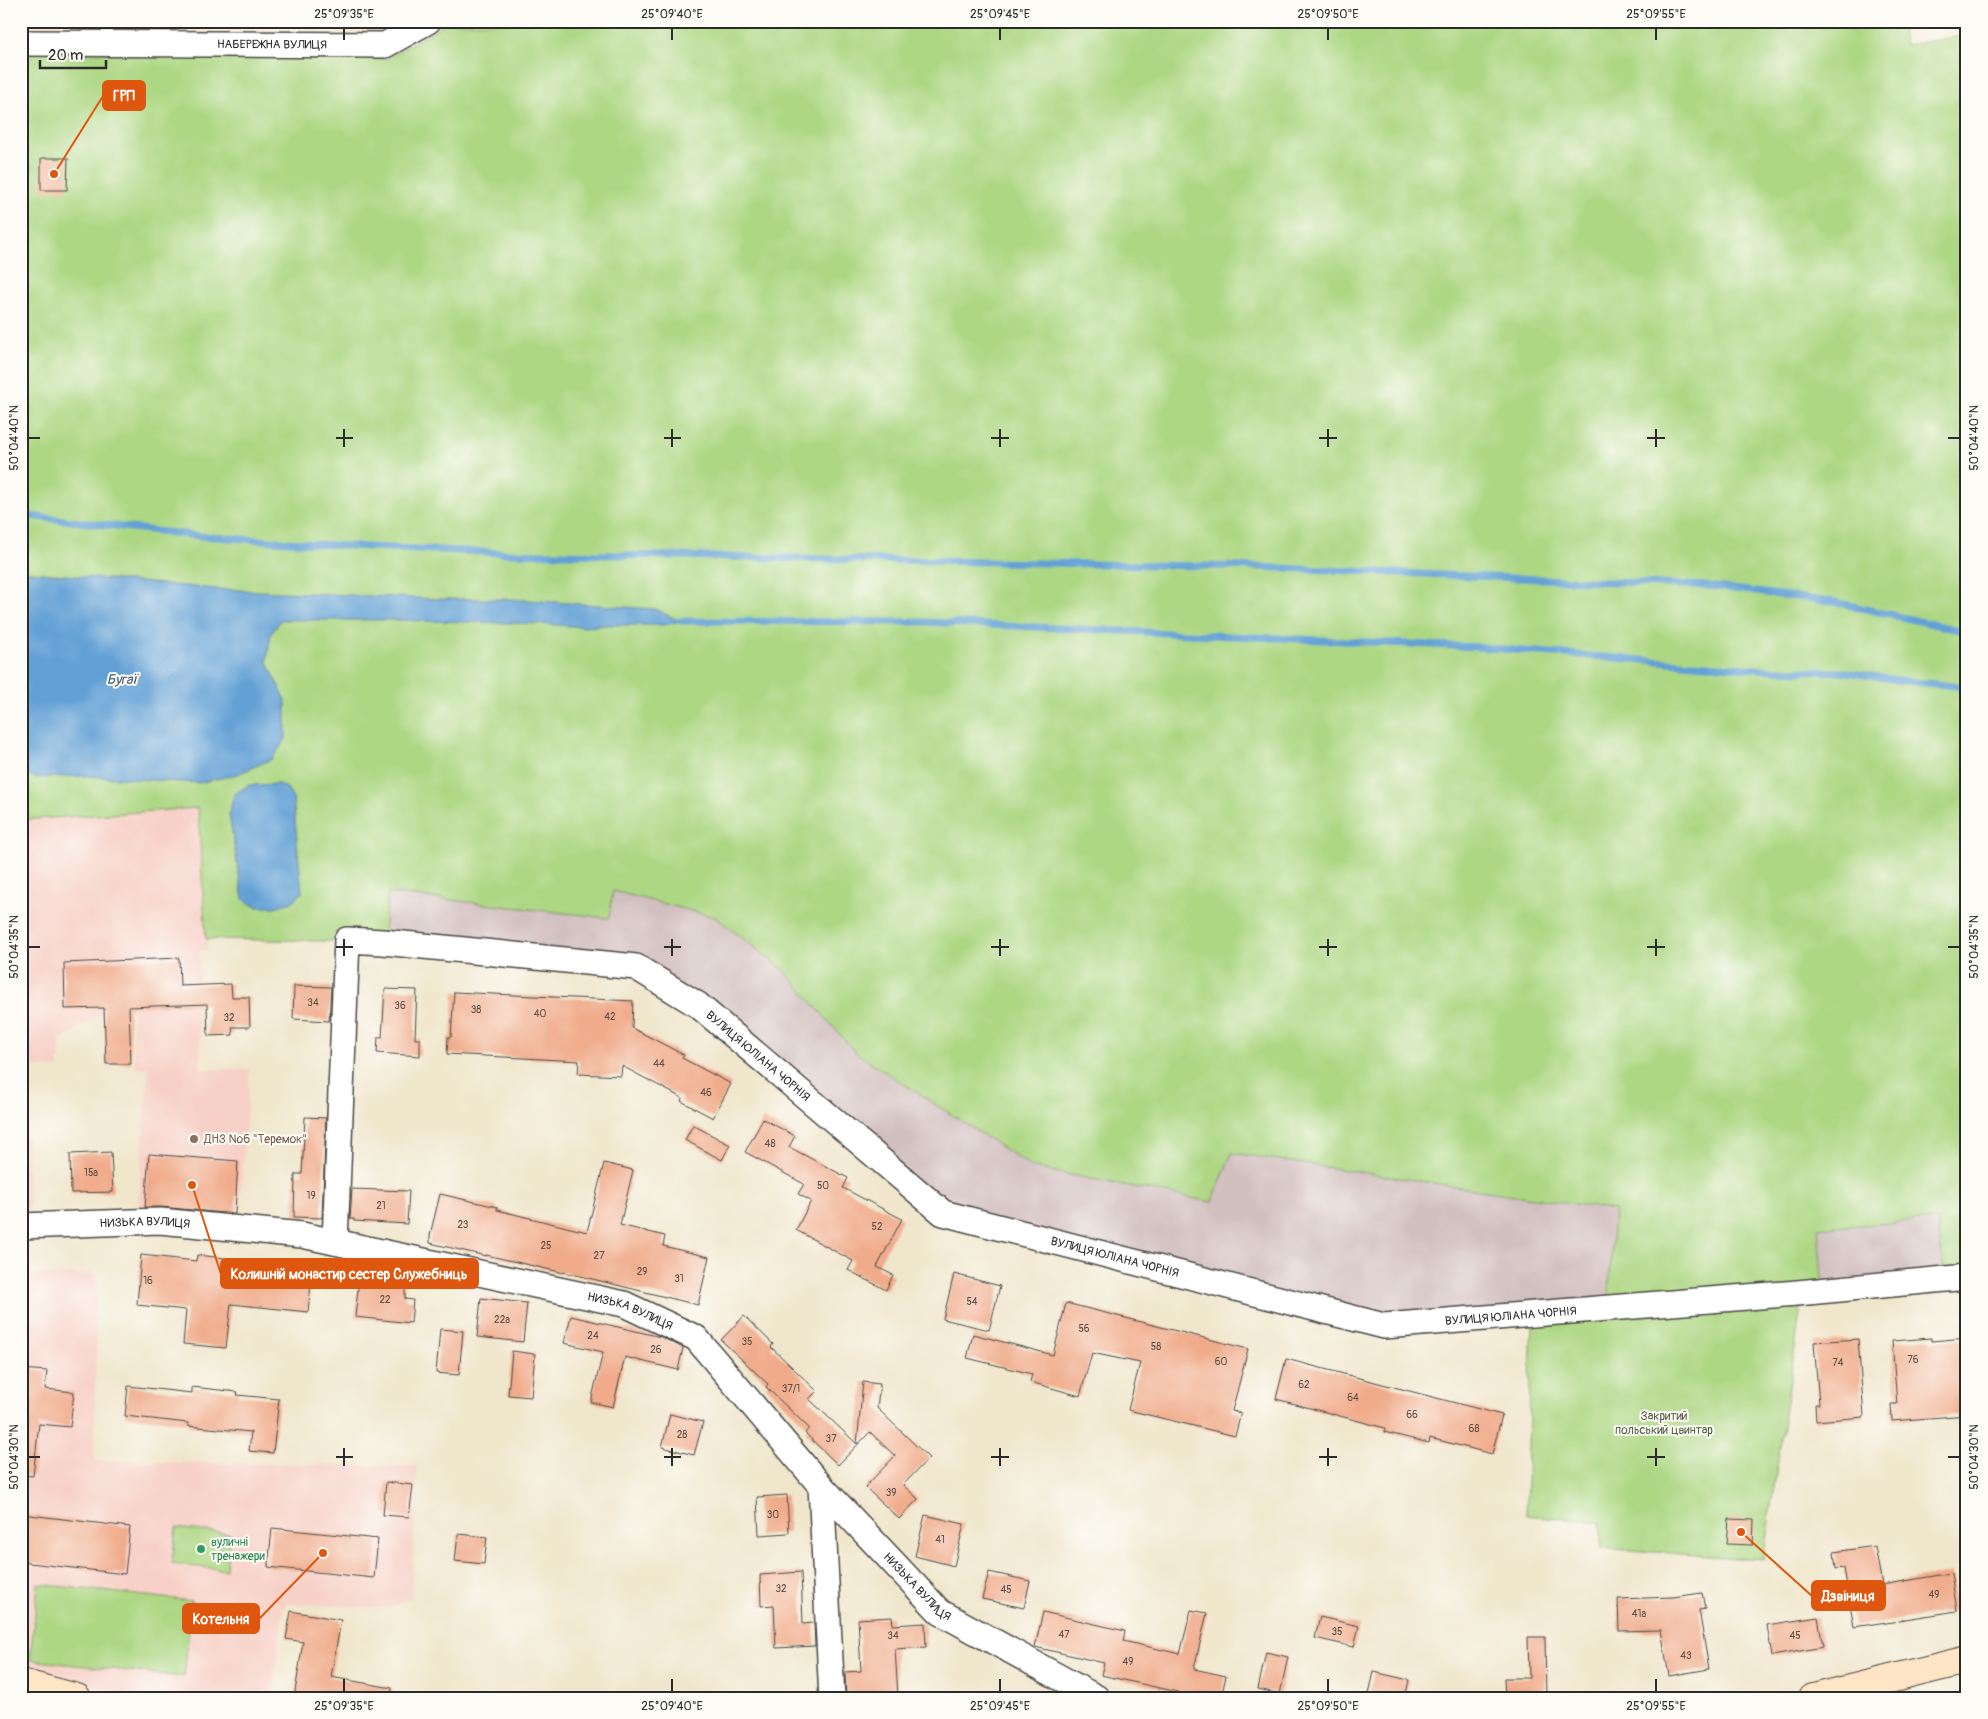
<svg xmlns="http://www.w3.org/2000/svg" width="1988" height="1719" font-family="Pangolin,sans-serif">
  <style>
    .built { fill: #f7d1c7 }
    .industrial { fill: #d2bfc0 }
    .green { fill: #add783; stroke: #6c8157; fill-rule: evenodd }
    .water { fill: #64a1d5; stroke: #486680 }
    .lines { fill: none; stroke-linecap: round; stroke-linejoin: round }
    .stream { stroke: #64a1d5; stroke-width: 7 }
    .building { fill: #f0ab8a }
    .street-casing { stroke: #494743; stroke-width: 28 }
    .secondary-casing { stroke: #494743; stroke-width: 30 }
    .street { stroke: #fff; stroke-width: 25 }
    .secondary { stroke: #fde5c5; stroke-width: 28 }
    .ticks { fill: none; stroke: #2b2b2b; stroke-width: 2 }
    .education-dot { fill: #8d6e63; stroke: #fdfcf7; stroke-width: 2 }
    .leisure-dot { fill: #2e9e5b; stroke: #fdfcf7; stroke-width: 2 }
    .labels { text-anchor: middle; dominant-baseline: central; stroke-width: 4; stroke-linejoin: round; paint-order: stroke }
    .number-label { font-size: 10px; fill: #5c4b43 }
    .street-label { font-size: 12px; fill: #2b2b2b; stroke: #fdfcf7 }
    .education-label { font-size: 12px; fill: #785e54; stroke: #fdfcf7; text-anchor: start }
    .park-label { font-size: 12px; fill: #525f45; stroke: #fdfcf7 }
    .leisure-label { font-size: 12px; fill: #27864d; stroke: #fdfcf7; text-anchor: start }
    .water-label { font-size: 14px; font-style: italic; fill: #425a6f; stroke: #fdfcf7 }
    .leader { fill: none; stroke: #df570e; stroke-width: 2 }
    .callout-dot { fill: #df570e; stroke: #fdfcf7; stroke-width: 2 }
    .callout { fill: #df570e; stroke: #df570e; stroke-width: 2 }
    .callout-label { font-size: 14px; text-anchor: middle; font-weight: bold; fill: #fff }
    .neatline { fill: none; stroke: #2b2b2b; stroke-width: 2 }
    .ticks-label { font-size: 12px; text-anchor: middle; fill: #2b2b2b }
  </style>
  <rect width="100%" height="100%" fill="#fdfcf7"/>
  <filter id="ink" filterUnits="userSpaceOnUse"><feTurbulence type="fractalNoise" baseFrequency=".02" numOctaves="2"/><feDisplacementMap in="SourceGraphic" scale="10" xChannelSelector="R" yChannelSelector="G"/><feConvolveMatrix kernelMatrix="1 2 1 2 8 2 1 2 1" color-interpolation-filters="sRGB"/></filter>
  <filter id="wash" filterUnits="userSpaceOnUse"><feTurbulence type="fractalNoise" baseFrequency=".0096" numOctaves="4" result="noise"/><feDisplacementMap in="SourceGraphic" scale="20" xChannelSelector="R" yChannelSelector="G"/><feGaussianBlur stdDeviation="1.12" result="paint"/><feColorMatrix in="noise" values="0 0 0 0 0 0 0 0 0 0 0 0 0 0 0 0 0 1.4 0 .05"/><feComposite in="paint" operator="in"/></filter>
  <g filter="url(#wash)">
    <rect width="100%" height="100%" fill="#f0e6cc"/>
    <g class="built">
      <path d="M 199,808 L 207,951 L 199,951 L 200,1069 L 250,1069 L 239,1217 L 138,1209 L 149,1068 L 135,1068 L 132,1011 L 104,1012 L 60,1040 L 59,1068 L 25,1067 L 29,1215 L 21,1215 L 21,820 Z"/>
      <path d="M 97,1274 L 94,1461 L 417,1466 L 411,1597 L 389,1609 L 285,1603 L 271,1698 L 139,1698 L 21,1668 L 21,1275 Z"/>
    </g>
    <g class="industrial">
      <path d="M 613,891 L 715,917 L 783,969 L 856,1053 L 1231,1153 L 1615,1210 L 1607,1307 L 1384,1326 L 943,1213 L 636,967 L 383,942 L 388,893 L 609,918 Z"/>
      <path d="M 1937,1220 L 1945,1279 L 1823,1290 L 1817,1228 Z"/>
    </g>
    <g class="green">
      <path d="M 831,21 L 1900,21 L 1905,45 L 1967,35 L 1967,1277 L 1945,1279 L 1937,1220 L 1818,1228 L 1823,1290 L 1608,1307 L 1614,1210 L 1232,1153 L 1212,1202 L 1034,1168 L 856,1053 L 783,969 L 715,917 L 613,891 L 609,918 L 388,893 L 383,942 L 206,939 L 198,808 L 21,820 L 21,51 L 386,59 L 446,23 ZM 287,788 L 293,799 L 302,893 L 256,907 L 243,898 L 229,814 Z"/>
      <path d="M 1798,1295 L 1800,1314 L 1763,1560 L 1601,1548 L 1601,1522 L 1526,1515 L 1532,1316 Z"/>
      <path d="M 176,1528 L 230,1534 L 226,1570 L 172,1564 Z"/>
      <path d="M 38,1584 L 192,1601 L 184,1677 L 30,1660 Z"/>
    </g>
    <g class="water">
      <path d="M 21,571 L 217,589 L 438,599 L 513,599 L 655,609 L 680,621 L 664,625 L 608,625 L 585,627 L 542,624 L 387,620 L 281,620 L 271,634 L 267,661 L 286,701 L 286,739 L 272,759 L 238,774 L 199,783 L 84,776 L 36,778 L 27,775 L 21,767 Z"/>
      <path d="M 279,784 L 287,788 L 293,799 L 302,893 L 292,902 L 275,907 L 256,907 L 243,899 L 229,814 L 234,794 L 249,785 Z"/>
    </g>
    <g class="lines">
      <g class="stream">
        <path d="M 21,515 L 199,536 L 346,546 L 506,553 L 1257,567 L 1709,586 L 1835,602 L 1967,632"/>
        <path d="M 680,621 L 924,622 L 1476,647 L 1771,670 L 1845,672 L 1904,681 L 1967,687"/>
      </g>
    </g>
    <g id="blocks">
      <g class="building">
        <path d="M 41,158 L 68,158 L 67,190 L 41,190 Z"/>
        <path d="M 179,958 L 180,986 L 231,984 L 232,997 L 249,997 L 250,1027 L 232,1027 L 233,1035 L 208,1036 L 207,1004 L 129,1007 L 131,1064 L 106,1064 L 104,1008 L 65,1009 L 64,963 Z"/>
        <path d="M 294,986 L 331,987 L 329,1021 L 293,1019 Z"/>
        <path d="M 385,989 L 417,990 L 415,1039 L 420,1039 L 420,1056 L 377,1053 L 378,1037 L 382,1037 Z"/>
        <path d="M 454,992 L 633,1001 L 632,1028 L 684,1055 L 682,1058 L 731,1084 L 713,1118 L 681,1101 L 682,1098 L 622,1066 L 621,1076 L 578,1074 L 579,1061 L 447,1054 L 448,1037 L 451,1037 Z"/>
        <path d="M 305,1117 L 326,1118 L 322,1218 L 294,1217 L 295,1174 L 302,1174 Z"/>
        <path d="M 763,1119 L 795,1136 L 789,1147 L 848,1178 L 843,1188 L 902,1219 L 877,1267 L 893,1275 L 886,1290 L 848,1270 L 853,1261 L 796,1230 L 811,1201 L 798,1194 L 804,1184 L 745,1152 Z"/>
        <path d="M 693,1125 L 730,1145 L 722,1160 L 685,1140 Z"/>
        <path d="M 111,1152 L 113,1192 L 71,1193 L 70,1154 Z"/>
        <path d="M 149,1154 L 238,1161 L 235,1214 L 161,1207 L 145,1207 Z"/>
        <path d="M 604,1163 L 633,1170 L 620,1225 L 665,1236 L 663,1246 L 709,1257 L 698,1305 L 564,1272 L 564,1273 L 486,1255 L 486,1256 L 430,1243 L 430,1235 L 440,1194 L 497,1207 L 497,1210 L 587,1232 Z"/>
        <path d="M 352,1189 L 409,1191 L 407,1224 L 354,1221 L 354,1219 L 350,1219 Z"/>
        <path d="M 141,1255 L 196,1261 L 197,1255 L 242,1260 L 242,1267 L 312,1274 L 308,1312 L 231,1304 L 226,1348 L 183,1344 L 186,1310 L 137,1305 Z"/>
        <path d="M 954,1274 L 1000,1286 L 989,1330 L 943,1319 Z"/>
        <path d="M 359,1279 L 405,1283 L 405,1299 L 413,1300 L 411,1323 L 355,1317 Z"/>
        <path d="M 481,1298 L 527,1303 L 523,1342 L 477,1337 Z"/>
        <path d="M 1066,1303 L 1248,1349 L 1232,1411 L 1241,1413 L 1235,1436 L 1128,1410 L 1140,1363 L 1092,1353 L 1080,1396 L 1030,1382 L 1032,1374 L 967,1358 L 973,1334 L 1053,1355 Z"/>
        <path d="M 571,1316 L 661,1337 L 683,1348 L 678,1370 L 625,1357 L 613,1407 L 591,1402 L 603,1352 L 564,1343 Z"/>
        <path d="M 744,1316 L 773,1344 L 771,1347 L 817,1391 L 809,1399 L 857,1444 L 863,1382 L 880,1384 L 877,1408 L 929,1458 L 903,1485 L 918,1499 L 899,1519 L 865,1487 L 895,1456 L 870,1432 L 838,1465 L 805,1433 L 809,1428 L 766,1387 L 768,1384 L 721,1340 Z"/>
        <path d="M 440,1329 L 463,1331 L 459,1375 L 436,1373 Z"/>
        <path d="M 1931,1338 L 1931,1341 L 1967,1338 L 1967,1415 L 1892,1421 L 1891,1404 L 1897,1404 L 1892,1341 Z"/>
        <path d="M 1858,1339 L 1864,1417 L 1816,1421 L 1815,1404 L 1819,1404 L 1814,1342 Z"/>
        <path d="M 512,1351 L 535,1354 L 531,1397 L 508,1395 Z"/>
        <path d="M 1286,1359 L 1502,1415 L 1492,1454 L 1430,1438 L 1429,1443 L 1384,1432 L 1385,1428 L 1276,1399 Z"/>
        <path d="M 21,1369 L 47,1371 L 45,1389 L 74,1392 L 70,1427 L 39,1424 L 33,1476 L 21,1475 Z"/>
        <path d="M 128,1386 L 192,1393 L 192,1387 L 238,1392 L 237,1395 L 279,1399 L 273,1453 L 249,1451 L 251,1432 L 188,1426 L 188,1423 L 125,1416 Z"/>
        <path d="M 670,1414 L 703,1422 L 694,1455 L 662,1447 Z"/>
        <path d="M 386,1482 L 413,1485 L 409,1517 L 383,1515 Z"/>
        <path d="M 787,1495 L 789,1533 L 759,1535 L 757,1497 Z"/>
        <path d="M 21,1514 L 130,1527 L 125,1574 L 21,1562 Z"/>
        <path d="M 925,1515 L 964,1524 L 954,1566 L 915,1556 Z"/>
        <path d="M 1729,1519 L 1754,1520 L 1753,1545 L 1727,1544 Z"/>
        <path d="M 272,1528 L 378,1539 L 374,1578 L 268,1567 Z"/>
        <path d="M 458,1534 L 487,1537 L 484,1564 L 455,1561 Z"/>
        <path d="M 1875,1546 L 1882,1585 L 1951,1573 L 1957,1611 L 1854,1627 L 1844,1568 L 1836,1569 L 1834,1552 Z"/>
        <path d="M 801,1572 L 803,1624 L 814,1623 L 815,1646 L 776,1648 L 774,1605 L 761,1606 L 760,1575 Z"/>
        <path d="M 989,1572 L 1030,1581 L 1024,1608 L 982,1599 Z"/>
        <path d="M 1702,1593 L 1705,1609 L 1699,1610 L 1709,1669 L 1669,1676 L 1661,1630 L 1619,1631 L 1618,1599 L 1673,1597 Z"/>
        <path d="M 1191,1610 L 1207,1613 L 1194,1669 L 1226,1676 L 1221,1698 L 1177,1698 L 1178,1692 L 1101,1675 L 1104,1663 L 1035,1647 L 1043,1612 L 1125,1631 L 1123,1641 L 1180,1654 Z"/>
        <path d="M 291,1611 L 341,1620 L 331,1677 L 392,1688 L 391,1698 L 294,1698 L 303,1642 L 286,1639 Z"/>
        <path d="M 892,1617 L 893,1625 L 925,1623 L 926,1647 L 895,1649 L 898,1696 L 846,1698 L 845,1672 L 861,1671 L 858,1619 Z"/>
        <path d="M 1320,1617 L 1359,1626 L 1354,1647 L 1315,1638 Z"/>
        <path d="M 1818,1617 L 1823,1647 L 1772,1656 L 1767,1625 Z"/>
        <path d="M 1528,1637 L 1545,1637 L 1546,1698 L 1505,1698 L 1504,1678 L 1529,1678 Z"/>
        <path d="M 1266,1652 L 1288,1657 L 1280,1694 L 1258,1689 Z"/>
        <path d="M 1374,1672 L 1409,1680 L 1405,1698 L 1368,1698 Z"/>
      </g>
    </g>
  </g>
  <g filter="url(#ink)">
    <use href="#blocks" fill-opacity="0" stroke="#494743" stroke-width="1"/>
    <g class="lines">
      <defs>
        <g id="street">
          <path id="s1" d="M 21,43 L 385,45 L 428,21"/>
          <path id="s2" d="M 21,1226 L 160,1221 L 302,1235 L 624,1304 L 696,1338 L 821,1486 L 940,1612 L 1097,1698"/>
          <path id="s3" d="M 335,1242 L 347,940 L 383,942 L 636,967 L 698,1005 L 943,1213 L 1384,1326 L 1797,1293 L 1967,1277"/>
          <path d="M 821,1486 L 832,1698"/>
        </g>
        <g id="secondary">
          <path d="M 21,1683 L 77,1698"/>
          <path d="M 1813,1698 L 1967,1660"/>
        </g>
      </defs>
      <use href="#street" class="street-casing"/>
      <use href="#secondary" class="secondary-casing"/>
      <use href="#street" class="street"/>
      <use href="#secondary" class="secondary"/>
    </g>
  </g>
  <path class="ticks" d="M 344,28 L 344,40M 672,28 L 672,40M 1000,28 L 1000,40M 1328,28 L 1328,40M 1656,28 L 1656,40M 344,429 L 344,447M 672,429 L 672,447M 1000,429 L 1000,447M 1328,429 L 1328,447M 1656,429 L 1656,447M 28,438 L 40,438M 336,438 L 353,438M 664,438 L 681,438M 991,438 L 1009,438M 1319,438 L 1337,438M 1647,438 L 1665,438M 1948,438 L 1960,438M 344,939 L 344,956M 672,939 L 672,956M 1000,939 L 1000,956M 1328,939 L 1328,956M 1656,939 L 1656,956M 28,947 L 40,947M 336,947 L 353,947M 664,947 L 681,947M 991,947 L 1009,947M 1319,947 L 1337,947M 1647,947 L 1665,947M 1948,947 L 1960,947M 344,1448 L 344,1466M 672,1448 L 672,1466M 1000,1448 L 1000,1466M 1328,1448 L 1328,1466M 1656,1448 L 1656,1466M 28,1457 L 40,1457M 336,1457 L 353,1457M 664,1457 L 681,1457M 991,1457 L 1009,1457M 1319,1457 L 1337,1457M 1647,1457 L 1665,1457M 1948,1457 L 1960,1457M 344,1679 L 344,1692M 672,1679 L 672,1692M 1000,1679 L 1000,1692M 1328,1679 L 1328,1692M 1656,1679 L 1656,1692"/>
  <circle class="education-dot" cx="194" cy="1139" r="5"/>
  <circle class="leisure-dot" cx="201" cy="1549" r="5"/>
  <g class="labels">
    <g class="number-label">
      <text x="313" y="1003">34</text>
      <text x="400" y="1006">36</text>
      <text x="476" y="1010">38</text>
      <text x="540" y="1014">40</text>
      <text x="610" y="1017">42</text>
      <text x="229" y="1018">32</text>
      <text x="659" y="1064">44</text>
      <text x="706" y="1093">46</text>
      <text x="770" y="1144">48</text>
      <text x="91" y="1173">15а</text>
      <text x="823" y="1186">50</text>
      <text x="311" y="1196">19</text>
      <text x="381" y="1206">21</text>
      <text x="463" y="1225">23</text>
      <text x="877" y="1227">52</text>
      <text x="546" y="1246">25</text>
      <text x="599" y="1256">27</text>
      <text x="642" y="1272">29</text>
      <text x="679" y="1279">31</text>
      <text x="148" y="1281">16</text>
      <text x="385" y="1300">22</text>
      <text x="972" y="1302">54</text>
      <text x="502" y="1320">22а</text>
      <text x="1084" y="1329">56</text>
      <text x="593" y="1336">24</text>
      <text x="747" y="1342">35</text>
      <text x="1156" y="1347">58</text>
      <text x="656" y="1350">26</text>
      <text x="1913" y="1360">76</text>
      <text x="1221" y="1362">60</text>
      <text x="1838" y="1363">74</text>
      <text x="1304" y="1385">62</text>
      <text x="791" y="1389">37/1</text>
      <text x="1353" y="1398">64</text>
      <text x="1412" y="1415">66</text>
      <text x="1474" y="1429">68</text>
      <text x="682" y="1435">28</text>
      <text x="831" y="1439">37</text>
      <text x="891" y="1493">39</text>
      <text x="773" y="1515">30</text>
      <text x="940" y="1540">41</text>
      <text x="781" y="1589">32</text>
      <text x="1006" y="1590">45</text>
      <text x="1934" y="1595">49</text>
      <text x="1639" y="1614">41а</text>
      <text x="1337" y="1632">35</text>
      <text x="1064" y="1635">47</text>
      <text x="893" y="1636">34</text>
      <text x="1795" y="1636">45</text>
      <text x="1686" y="1656">43</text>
      <text x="1128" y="1662">49</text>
    </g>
    <g class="street-label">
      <text stroke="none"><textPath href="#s1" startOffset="251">НАБЕРЕЖНА ВУЛИЦЯ</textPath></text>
      <text stroke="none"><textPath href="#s3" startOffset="744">ВУЛИЦЯ ЮЛІАНА ЧОРНІЯ</textPath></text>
      <text stroke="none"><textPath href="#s2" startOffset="124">НИЗЬКА ВУЛИЦЯ</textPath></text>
      <text stroke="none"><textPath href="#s3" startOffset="1164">ВУЛИЦЯ ЮЛІАНА ЧОРНІЯ</textPath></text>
      <text stroke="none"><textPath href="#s2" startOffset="619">НИЗЬКА ВУЛИЦЯ</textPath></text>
      <text stroke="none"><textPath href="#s3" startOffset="1569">ВУЛИЦЯ ЮЛІАНА ЧОРНІЯ</textPath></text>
      <text stroke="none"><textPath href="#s2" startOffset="1024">НИЗЬКА ВУЛИЦЯ</textPath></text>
    </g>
    <g class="education-label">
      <text x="204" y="1139">ДНЗ №6 "Теремок"</text>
    </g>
    <g class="park-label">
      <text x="1664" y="1416">Закритий<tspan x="1664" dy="14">польський цвинтар</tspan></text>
    </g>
    <g class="leisure-label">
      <text x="211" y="1542">вуличні<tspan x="211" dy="14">тренажери</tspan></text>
    </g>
    <g class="water-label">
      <text x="122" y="679">Бугаї</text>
    </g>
  </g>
  <path class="leader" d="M54 174L103 96M192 1185L221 1274M1741 1532L1812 1596M323 1553L259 1619"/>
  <g class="callout-dot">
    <circle cx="54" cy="174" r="5"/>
    <circle cx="192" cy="1185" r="5"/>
    <circle cx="1741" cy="1532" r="5"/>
    <circle cx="323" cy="1553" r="5"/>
  </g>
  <g class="callout">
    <rect x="103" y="81" width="42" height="29" rx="5"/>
    <rect x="221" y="1259" width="257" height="29" rx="5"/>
    <rect x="1812" y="1581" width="73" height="29" rx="5"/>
    <rect x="183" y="1604" width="76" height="29" rx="5"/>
  </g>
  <g class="callout-label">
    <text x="124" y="101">ГРП</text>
    <text x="349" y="1279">Колишній монастир сестер Служебниць</text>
    <text x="1848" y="1601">Дзвіниця</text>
    <text x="221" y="1624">Котельня</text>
  </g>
  <rect width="1988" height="1719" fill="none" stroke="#fdfcf7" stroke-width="55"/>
  <path d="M40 60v8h66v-8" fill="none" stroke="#2b2b2b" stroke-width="2.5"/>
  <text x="48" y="60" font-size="15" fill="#2b2b2b" stroke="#fdfcf7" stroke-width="4" paint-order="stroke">20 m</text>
  <rect x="28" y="28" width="1932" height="1664" class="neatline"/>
  <g class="ticks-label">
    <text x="344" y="18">25°09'35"E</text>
    <text x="672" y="18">25°09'40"E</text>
    <text x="1000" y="18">25°09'45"E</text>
    <text x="1328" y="18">25°09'50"E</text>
    <text x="1656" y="18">25°09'55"E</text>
    <text transform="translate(14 438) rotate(-90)" y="4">50°04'40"N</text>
    <text transform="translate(1974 438) rotate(-90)" y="4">50°04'40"N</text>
    <text transform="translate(14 947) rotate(-90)" y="4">50°04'35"N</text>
    <text transform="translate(1974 947) rotate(-90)" y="4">50°04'35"N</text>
    <text transform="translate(14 1457) rotate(-90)" y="4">50°04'30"N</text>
    <text transform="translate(1974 1457) rotate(-90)" y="4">50°04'30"N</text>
    <text x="344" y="1710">25°09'35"E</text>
    <text x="672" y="1710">25°09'40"E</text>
    <text x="1000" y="1710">25°09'45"E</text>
    <text x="1328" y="1710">25°09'50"E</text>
    <text x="1656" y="1710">25°09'55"E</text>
  </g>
</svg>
